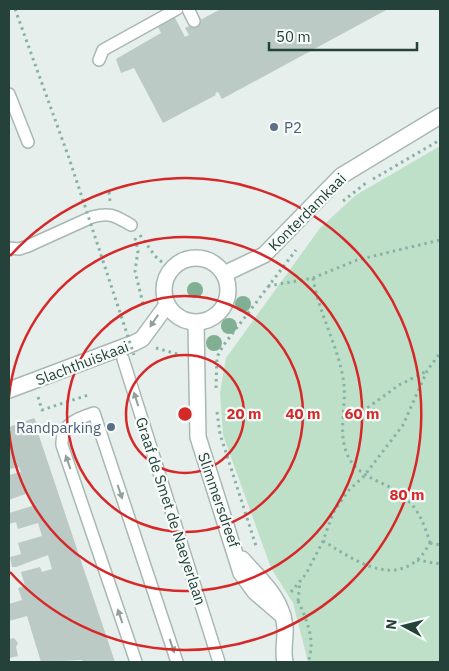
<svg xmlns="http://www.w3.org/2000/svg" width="449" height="671" font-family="'IBM Plex Sans',sans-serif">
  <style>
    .green { fill: #bfe0c8 }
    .building { fill: #bbcac4 }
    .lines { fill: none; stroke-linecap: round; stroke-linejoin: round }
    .service-casing { stroke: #a8b8b2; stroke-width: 14 }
    .minor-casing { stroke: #a8b8b2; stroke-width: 18 }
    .path { stroke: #86b3a5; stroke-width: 3; stroke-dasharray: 2.5 4; stroke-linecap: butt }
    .service { stroke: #fff; stroke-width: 11 }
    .minor { stroke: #fff; stroke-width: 15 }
    .path-bridge { stroke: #86b3a5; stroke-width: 3; stroke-dasharray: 2.5 4; stroke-linecap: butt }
    .tree { fill: #80af93 }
    .oneway { fill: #92a09c }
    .ring { fill: none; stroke: #d62828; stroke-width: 2.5 }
    .service-dot { fill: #5c6f8a; stroke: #f7fbf9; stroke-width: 2 }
    .labels { text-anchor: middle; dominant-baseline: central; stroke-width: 4.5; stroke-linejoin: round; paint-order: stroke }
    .service-label { font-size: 15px; fill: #4e5e75; stroke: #f7fbf9; text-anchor: start }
    .street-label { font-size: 15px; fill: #24423a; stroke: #f7fbf9 }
    .centre { fill: #d62828; stroke: #f7fbf9; stroke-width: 2.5 }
    .ring-label { font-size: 15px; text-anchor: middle; font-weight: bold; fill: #d62828; stroke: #f7fbf9; stroke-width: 4.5; stroke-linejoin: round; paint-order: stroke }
  </style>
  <rect width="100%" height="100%" fill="#e6efeb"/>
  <path class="green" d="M 440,146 L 440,662 L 308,662 L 293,603 L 271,568 L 223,435 L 220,393 L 226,358 L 320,228 L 356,195 Z"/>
  <g class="building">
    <path d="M 221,9 L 388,9 L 222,99 L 218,92 L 215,93 L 216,95 L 163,123 L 134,68 L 121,73 L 116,59 L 161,33 L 157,25 L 174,16 L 185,37 L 189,35 L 185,28 Z"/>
    <path d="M 34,418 L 39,427 L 37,430 L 115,662 L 83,662 L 82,660 L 41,662 L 27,616 L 9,621 L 9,604 L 22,600 L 18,588 L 25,586 L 21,572 L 40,567 L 42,572 L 52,569 L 48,555 L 16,567 L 12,567 L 10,557 L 21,554 L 18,543 L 42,536 L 38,523 L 18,529 L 16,522 L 9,524 L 9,513 L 32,506 L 28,493 L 9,500 L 9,475 L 21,472 L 19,467 L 9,469 L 9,427 Z"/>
    <path d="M 14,638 L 18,643 L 16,647 L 18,656 L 9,658 L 9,639 Z"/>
  </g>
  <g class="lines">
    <defs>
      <g id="service">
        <path d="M 188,9 L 194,21"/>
        <path d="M 99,60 L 103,50 L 177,9"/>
        <path d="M 9,94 L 28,142"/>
        <path d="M 9,248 L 19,249 L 28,246 L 92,217 C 111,212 115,216 131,225"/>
        <path d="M 123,359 L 219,662"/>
        <path d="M 136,662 L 62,445 C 61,424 76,419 94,413 L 177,662"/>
      </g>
      <g id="minor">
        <circle cx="196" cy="290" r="32"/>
        <path d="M 224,274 L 264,255 L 341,176 L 440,116"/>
        <path d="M 196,323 L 198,437 L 241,573 L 255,592 L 283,616"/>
        <path d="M 9,390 L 134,343 L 142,339 L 167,305"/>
        <path d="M 242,559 C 260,580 282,597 285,627 C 286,639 282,650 285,662"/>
      </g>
    </defs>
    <use href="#service" class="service-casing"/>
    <use href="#minor" class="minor-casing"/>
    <g class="path">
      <path d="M 373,179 L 440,140"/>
      <path d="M 109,192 L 110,201"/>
      <path d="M 343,201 L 366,183"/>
      <path d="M 140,235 L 155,256 L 171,270"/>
      <path d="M 135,238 L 138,251 L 135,271 L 144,308"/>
      <path d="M 313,278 C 319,315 340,349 344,385 C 346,407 338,433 347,454 C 357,477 380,480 398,492 C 416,504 424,522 430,543"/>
      <path d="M 268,286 L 313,278 L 357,260 L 440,240"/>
      <path d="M 156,348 L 181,355"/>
      <path d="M 216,388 L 217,357 L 223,346 L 296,250"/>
      <path d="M 38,397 L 42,410 L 88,395"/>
      <path d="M 217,412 L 220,434 L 257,549"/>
      <path d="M 344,416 L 356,416 L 399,385 L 427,371"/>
      <path d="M 323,541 C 349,556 386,585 416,561 C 422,557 426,549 430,543"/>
      <path d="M 430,543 L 440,545"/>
      <path d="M 417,560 L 440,564"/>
      <path d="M 291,592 L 306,574 L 323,541 L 333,513 L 348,491 L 364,476 L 403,425 L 427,371 L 440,353"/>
      <path d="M 298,601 C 307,620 316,641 308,662"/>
      <path d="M 298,601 L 300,581"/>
    </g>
    <use href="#service" class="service"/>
    <use href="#minor" class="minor"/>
    <path class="path-bridge" d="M 15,9 L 69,158 L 134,355"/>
  </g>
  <g class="tree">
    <circle cx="195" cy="290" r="8"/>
    <circle cx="243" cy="304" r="8"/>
    <circle cx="229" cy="326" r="8"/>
    <circle cx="214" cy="343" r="8"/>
  </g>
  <defs><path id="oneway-solid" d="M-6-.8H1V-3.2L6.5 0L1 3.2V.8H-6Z" transform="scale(1.25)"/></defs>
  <g class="oneway">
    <use href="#oneway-solid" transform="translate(154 321) rotate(124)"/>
    <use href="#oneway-solid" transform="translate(136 399) rotate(-108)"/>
    <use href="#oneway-solid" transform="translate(68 462) rotate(-109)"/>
    <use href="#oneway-solid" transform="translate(120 492) rotate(71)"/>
    <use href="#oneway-solid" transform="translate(120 616) rotate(-109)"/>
    <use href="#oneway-solid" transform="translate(172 646) rotate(71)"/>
  </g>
  <g class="ring">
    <circle cx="185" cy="414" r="59"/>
    <circle cx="185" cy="414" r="118"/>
    <path d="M9 397A177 177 0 1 1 9 431"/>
    <path d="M10 256A236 236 0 1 1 10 572"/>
  </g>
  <g class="service-dot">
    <circle cx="274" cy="127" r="5"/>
    <circle cx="111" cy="427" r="5"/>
  </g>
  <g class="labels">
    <g class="service-label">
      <text x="284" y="127">P2</text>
      <text x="101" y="427" text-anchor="end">Randparking</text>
    </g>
    <g class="street-label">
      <text transform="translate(307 212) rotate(-45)">Konterdamkaai</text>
      <text transform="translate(82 363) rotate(-21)">Slachthuiskaai</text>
      <text transform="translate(219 500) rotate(71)">Slimmersdreef</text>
      <text transform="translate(171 511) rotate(72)">Graaf de Smet de Naeyerlaan</text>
    </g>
  </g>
  <circle cx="185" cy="414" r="8" class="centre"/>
  <g class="ring-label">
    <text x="244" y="419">20 m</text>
    <text x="303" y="419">40 m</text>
    <text x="362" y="419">60 m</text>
    <text x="407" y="500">80 m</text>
  </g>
  <rect width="449" height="671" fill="none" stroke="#24423a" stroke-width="20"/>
  <g transform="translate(404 626) rotate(277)" stroke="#f7fbf9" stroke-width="4" paint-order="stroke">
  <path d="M0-4L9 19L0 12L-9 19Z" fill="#24423a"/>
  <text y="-8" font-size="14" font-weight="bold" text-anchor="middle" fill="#24423a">N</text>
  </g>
  <path d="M269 42v8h148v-8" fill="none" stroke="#24423a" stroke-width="2.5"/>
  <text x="276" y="42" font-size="15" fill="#24423a" stroke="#f7fbf9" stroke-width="4" paint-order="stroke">50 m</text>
</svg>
